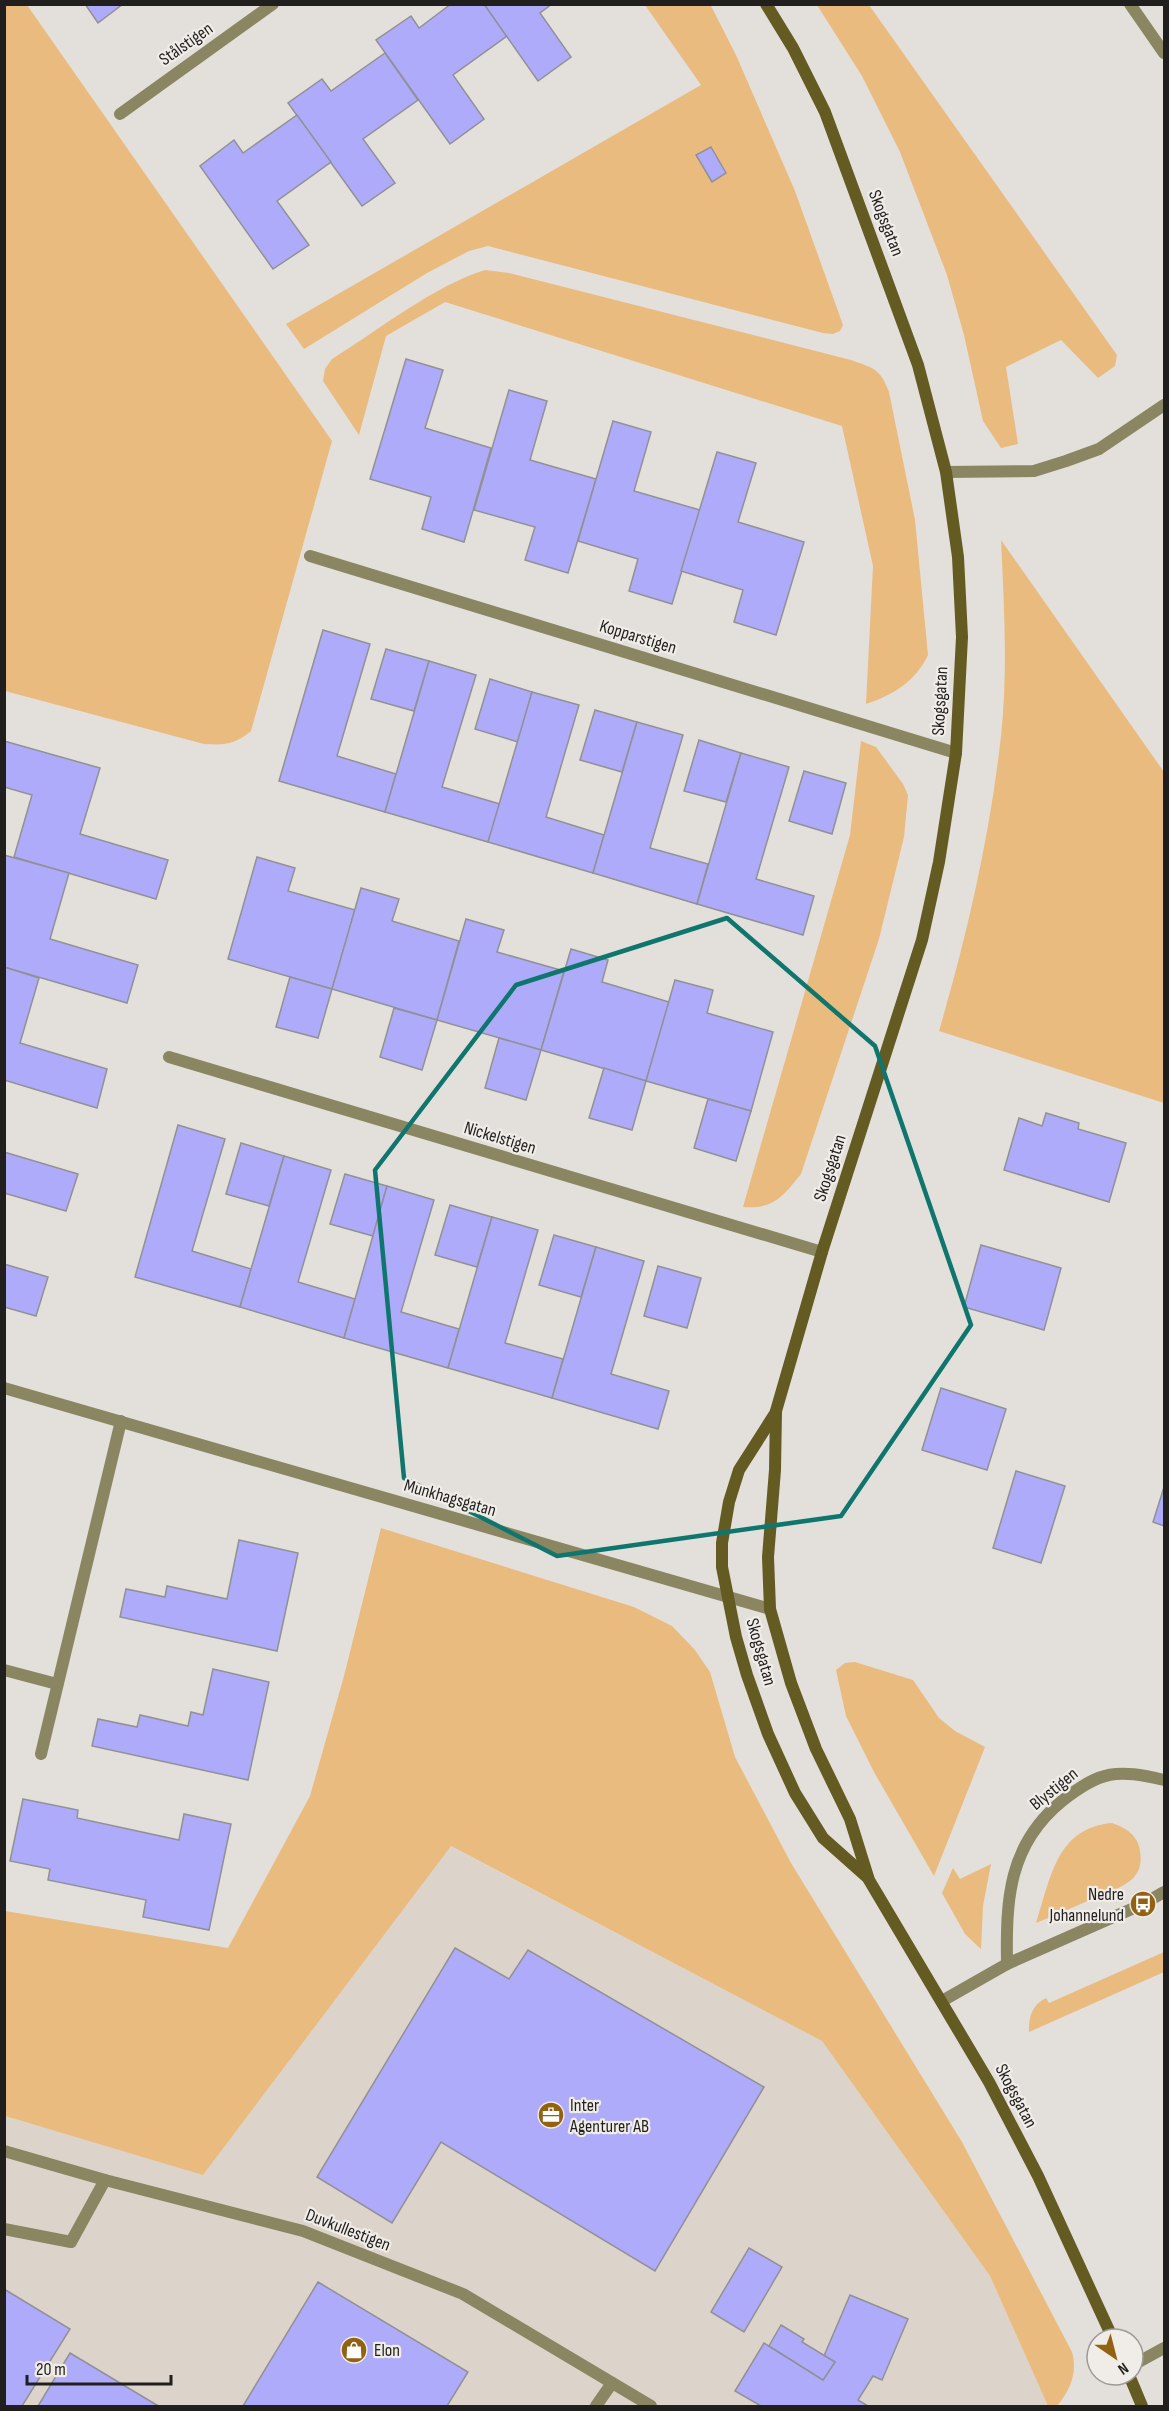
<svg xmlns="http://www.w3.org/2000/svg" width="1169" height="2411" font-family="'Sofia Sans Condensed',sans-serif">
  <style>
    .built { fill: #dcd4ca }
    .green { fill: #eabb7f }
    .building { fill: #aeabfb; stroke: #919195; stroke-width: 1.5 }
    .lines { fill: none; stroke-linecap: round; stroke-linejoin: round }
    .lane { stroke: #8b8662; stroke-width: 12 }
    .street { stroke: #8b8662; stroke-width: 12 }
    .secondary { stroke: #635b22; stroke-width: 12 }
    .marked { fill: none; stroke: #0f766e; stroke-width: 4.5; stroke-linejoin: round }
    .labels { text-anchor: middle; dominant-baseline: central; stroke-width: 4.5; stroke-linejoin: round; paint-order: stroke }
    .street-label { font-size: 18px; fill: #201f1d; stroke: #f0ece8 }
    .poi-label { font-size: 18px; fill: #201f1d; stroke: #f0ece8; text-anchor: start }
  </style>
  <rect width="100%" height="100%" fill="#e3dfdb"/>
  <path class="built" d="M 450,1846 L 822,2041 L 990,2276 L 1048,2406 L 5,2406 L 4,2116 L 203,2174 Z"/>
  <g class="green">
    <path d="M 710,4 L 736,55 L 795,191 L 843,325 L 840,331 L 833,334 L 823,333 L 488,246 L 469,251 L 427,273 L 304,349 L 286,324 L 701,85 L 645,5 Z"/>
    <path d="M 4,5 L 27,5 L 332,441 L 251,731 C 234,745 225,745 204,744 L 5,691 Z"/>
    <path d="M 817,5 L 869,5 L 1117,355 L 1115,366 L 1098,378 L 1061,340 L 1006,367 L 1018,444 L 1001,448 L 983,421 L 964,335 L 947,275 L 900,152 L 862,76 Z"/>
    <path d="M 485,270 L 509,273 L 851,360 C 873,368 880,368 889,392 L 915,520 L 928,655 C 915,682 893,695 866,704 L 873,566 L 842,426 L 445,302 L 386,336 L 359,435 L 323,381 L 325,369 L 332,359 C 377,331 435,285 485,270 Z"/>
    <path d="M 1001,540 L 1164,772 L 1164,1103 L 939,1031 C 967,935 990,836 1001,736 C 1008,671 1004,605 1001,540 Z"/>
    <path d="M 861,741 L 876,747 L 903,784 L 908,795 L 904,837 L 879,939 L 801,1174 C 782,1197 775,1209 743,1207 L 850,835 Z"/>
    <path d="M 381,1528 L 634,1607 L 672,1626 L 695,1650 L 710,1672 L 735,1757 L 791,1863 L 962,2142 L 1072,2352 C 1078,2373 1070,2390 1057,2406 L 1048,2406 L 990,2276 L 822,2041 L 451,1846 L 203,2175 L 5,2116 L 5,1911 L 228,1948 L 310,1796 L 344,1676 Z"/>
    <path d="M 855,1662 L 913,1680 L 939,1718 L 955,1731 L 985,1747 L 934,1876 L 874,1772 L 846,1716 L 836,1670 L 845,1663 Z"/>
    <path d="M 1112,1823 C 1126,1828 1138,1835 1140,1851 C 1142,1862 1140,1873 1131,1880 C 1122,1888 1108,1892 1097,1897 C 1077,1906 1057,1914 1036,1923 C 1051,1878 1056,1828 1112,1823 Z"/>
    <path d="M 991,1864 L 983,1906 L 981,1949 L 965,1934 L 942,1893 L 953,1868 L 960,1879 Z"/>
    <path d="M 1164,1952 L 1164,1972 L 1029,2032 C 1029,2017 1031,2006 1046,1998 L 1049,2003 Z"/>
  </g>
  <g class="building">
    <path d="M 85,4 L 123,4 L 98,23 Z"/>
    <path d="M 451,4 L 484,4 L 507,36 L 453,75 L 484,119 L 450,144 L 376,40 L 411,16 L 419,28 Z"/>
    <path d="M 484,4 L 552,4 L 540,13 L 571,57 L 538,81 Z"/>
    <path d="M 385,53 L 418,100 L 363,139 L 395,183 L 362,206 L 288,103 L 322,79 L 331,91 Z"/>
    <path d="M 297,115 L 331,162 L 277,201 L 309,245 L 273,269 L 200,166 L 234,140 L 243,153 Z"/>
    <path d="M 711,147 L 726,173 L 712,182 L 696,155 Z"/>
    <path d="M 406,359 L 443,370 L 425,428 L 491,448 L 464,542 L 422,529 L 431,497 L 370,479 Z"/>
    <path d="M 509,390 L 547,401 L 530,460 L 596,479 L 568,573 L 525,560 L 535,527 L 474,510 Z"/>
    <path d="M 613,421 L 651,432 L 634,491 L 700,510 L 672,604 L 629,591 L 638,559 L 578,541 Z"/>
    <path d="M 717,452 L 756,463 L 738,522 L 804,542 L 776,635 L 734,622 L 743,590 L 681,571 Z"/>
    <path d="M 323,630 L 370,644 L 337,756 L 396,774 L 385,812 L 279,781 Z"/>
    <path d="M 386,649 L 429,661 L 414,711 L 371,699 Z"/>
    <path d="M 429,661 L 476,675 L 442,787 L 500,804 L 488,842 L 385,812 Z"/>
    <path d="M 490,679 L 532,692 L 518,742 L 475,729 Z"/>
    <path d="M 532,692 L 579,705 L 546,817 L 604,835 L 593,873 L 488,842 Z"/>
    <path d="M 595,710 L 637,722 L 622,772 L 580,760 Z"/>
    <path d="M 637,722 L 683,735 L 650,848 L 708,864 L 697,904 L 593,873 Z"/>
    <path d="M 699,740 L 741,753 L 726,802 L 684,791 Z"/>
    <path d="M 4,741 L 100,768 L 80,834 L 168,860 L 156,899 L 14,857 L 32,795 L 4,787 Z"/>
    <path d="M 741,753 L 789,767 L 756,879 L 814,896 L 803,935 L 697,904 Z"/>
    <path d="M 804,771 L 846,783 L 832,834 L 789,821 Z"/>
    <path d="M 4,855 L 69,873 L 50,939 L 138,965 L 127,1003 L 4,967 Z"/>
    <path d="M 257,857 L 295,868 L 288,891 L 355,910 L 332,989 L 228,959 Z"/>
    <path d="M 361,888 L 399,899 L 392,921 L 459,941 L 437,1020 L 332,989 Z"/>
    <path d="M 466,919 L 504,930 L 497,952 L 564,971 L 541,1050 L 437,1020 Z"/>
    <path d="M 571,949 L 608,960 L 602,982 L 669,1002 L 646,1081 L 541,1050 Z"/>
    <path d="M 4,967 L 39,978 L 20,1043 L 107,1069 L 97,1108 L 4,1080 Z"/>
    <path d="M 290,977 L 332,989 L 318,1038 L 276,1027 Z"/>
    <path d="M 675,980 L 713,990 L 707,1013 L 773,1032 L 751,1111 L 646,1081 Z"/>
    <path d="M 394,1008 L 437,1020 L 422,1070 L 380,1057 Z"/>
    <path d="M 499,1038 L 541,1050 L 526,1100 L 485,1088 Z"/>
    <path d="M 604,1068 L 646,1081 L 632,1130 L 589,1118 Z"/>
    <path d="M 708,1099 L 751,1111 L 736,1161 L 694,1148 Z"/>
    <path d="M 1046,1113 L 1079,1123 L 1078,1129 L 1126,1143 L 1109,1202 L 1004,1170 L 1019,1118 L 1042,1126 Z"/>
    <path d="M 178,1125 L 225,1139 L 192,1251 L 251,1269 L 240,1307 L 135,1277 Z"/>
    <path d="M 241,1143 L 284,1156 L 269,1206 L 226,1194 Z"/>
    <path d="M 4,1152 L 78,1174 L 66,1211 L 4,1193 Z"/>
    <path d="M 284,1156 L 331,1170 L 298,1282 L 355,1299 L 344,1338 L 240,1307 Z"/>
    <path d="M 345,1174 L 387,1186 L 373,1236 L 330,1224 Z"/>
    <path d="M 387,1186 L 434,1200 L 401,1312 L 459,1329 L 448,1368 L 344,1338 Z"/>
    <path d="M 450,1205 L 492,1217 L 477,1267 L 435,1255 Z"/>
    <path d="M 492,1217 L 538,1230 L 505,1343 L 563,1359 L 552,1398 L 448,1368 Z"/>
    <path d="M 554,1235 L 596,1247 L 581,1297 L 539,1285 Z"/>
    <path d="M 981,1245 L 1061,1268 L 1044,1330 L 964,1307 Z"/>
    <path d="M 596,1247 L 644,1261 L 611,1374 L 669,1391 L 658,1429 L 552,1398 Z"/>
    <path d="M 4,1264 L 48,1277 L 36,1316 L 4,1307 Z"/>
    <path d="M 658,1266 L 701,1278 L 687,1328 L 644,1316 Z"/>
    <path d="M 941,1388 L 1006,1409 L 987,1470 L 922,1450 Z"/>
    <path d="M 1016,1471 L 1065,1486 L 1041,1563 L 993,1548 Z"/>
    <path d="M 1164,1487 L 1164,1526 L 1153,1522 Z"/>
    <path d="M 239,1540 L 298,1553 L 277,1651 L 120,1617 L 126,1589 L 165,1597 L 167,1586 L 227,1599 Z"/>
    <path d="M 213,1669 L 269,1682 L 248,1780 L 92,1746 L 98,1719 L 137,1727 L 140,1715 L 188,1726 L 191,1712 L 203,1715 Z"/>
    <path d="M 23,1799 L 78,1810 L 77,1818 L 179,1840 L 184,1814 L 231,1824 L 209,1930 L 143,1917 L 146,1900 L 48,1880 L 50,1869 L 10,1861 Z"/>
    <path d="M 455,1948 L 509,1979 L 528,1950 L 764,2087 L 655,2271 L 441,2142 L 392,2223 L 317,2177 Z"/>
    <path d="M 749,2248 L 782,2267 L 744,2332 L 711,2312 Z"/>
    <path d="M 318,2282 L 468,2372 L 447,2406 L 243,2406 Z"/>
    <path d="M 4,2289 L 70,2329 L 22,2406 L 4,2406 Z"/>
    <path d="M 850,2295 L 908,2319 L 882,2380 L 873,2376 L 858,2400 L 868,2406 L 761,2406 L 735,2391 L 764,2343 L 823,2380 L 835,2362 L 824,2356 Z"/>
    <path d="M 781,2325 L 804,2339 L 802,2342 L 835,2362 L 823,2380 L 769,2346 Z"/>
    <path d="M 70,2353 L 155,2404 L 159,2406 L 38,2406 Z"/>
  </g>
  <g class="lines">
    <g class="lane">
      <path d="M 1130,4 L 1164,53"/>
      <path d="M 946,472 L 1034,471 L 1066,461 L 1099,449 L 1164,405"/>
      <path d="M 4,1670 L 57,1684"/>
      <path d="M 4,2229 L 71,2242 L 105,2180"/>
      <path d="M 596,2406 L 612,2383"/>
    </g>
    <g class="street">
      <path d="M 120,114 L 273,4"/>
      <path d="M 310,556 L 956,753"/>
      <path d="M 169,1057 L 822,1252"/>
      <path d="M 4,1388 L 770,1609"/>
      <path d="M 41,1754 L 121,1421"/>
      <path d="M 1007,1964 C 1006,1900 1008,1845 1062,1801 C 1101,1770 1117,1769 1164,1780"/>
      <path d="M 942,2001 L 1007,1964 L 1143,1904 L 1164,1892"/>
      <path d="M 4,2151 L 105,2180 L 303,2231 L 463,2294 L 651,2406"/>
      <path d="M 1133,2365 L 1164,2348"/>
    </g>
    <g class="secondary">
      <path d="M 766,4 L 793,48 L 825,112 L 918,365 L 946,472 L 958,557 L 962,637 L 956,753 L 939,862 L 922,940 L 822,1252 L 776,1411 L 775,1470 L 768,1557 L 770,1609 L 791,1683 L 816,1749 L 850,1819 L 869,1880 L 989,2082 L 1038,2176 L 1113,2339"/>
      <path d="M 776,1412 L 739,1470 L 729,1502 L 722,1543 L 722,1567 L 736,1637 L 747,1675 L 768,1734 L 795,1793 L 823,1838 L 868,1878"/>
      <path d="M 1129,2375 L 1142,2406"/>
    </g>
  </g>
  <path class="marked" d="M 727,918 L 875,1046 L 971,1325 L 841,1516 L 557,1556 L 404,1478 L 375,1170 L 516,985 Z"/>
  <defs>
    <symbol id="bus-disc" viewBox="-11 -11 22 22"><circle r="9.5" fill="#936112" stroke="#f0ece8"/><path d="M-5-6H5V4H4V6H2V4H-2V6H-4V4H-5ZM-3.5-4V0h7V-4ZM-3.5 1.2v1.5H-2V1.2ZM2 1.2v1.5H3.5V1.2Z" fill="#fff"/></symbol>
    <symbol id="office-disc" viewBox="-11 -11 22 22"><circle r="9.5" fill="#936112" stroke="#f0ece8"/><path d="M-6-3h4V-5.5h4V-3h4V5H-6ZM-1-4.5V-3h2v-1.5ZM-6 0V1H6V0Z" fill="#fff"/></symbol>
    <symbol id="shop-disc" viewBox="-11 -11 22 22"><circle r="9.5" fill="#936112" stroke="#f0ece8"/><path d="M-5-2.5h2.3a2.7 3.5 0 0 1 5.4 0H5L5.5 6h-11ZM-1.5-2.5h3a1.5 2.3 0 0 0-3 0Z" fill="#fff"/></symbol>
  </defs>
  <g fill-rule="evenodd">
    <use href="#bus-disc" x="1128" y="1889" width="30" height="30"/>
    <use href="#office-disc" x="536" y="2100" width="30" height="30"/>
    <use href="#shop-disc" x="339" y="2335" width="30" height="30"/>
  </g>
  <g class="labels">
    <g class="street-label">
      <text transform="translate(186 44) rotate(-35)">Stålstigen</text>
      <text transform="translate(886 223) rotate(69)">Skogsgatan</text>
      <text transform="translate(638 637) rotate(17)">Kopparstigen</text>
      <text transform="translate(940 701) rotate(-87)">Skogsgatan</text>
      <text transform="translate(500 1138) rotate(17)">Nickelstigen</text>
      <text transform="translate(830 1168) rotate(-72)">Skogsgatan</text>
      <text transform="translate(450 1498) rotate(16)">Munkhagsgatan</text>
      <text transform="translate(761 1652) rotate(74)">Skogsgatan</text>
      <text transform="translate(1054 1789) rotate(-39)">Blystigen</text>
      <text transform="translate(1016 2096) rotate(62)">Skogsgatan</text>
      <text transform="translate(348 2230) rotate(21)">Duvkullestigen</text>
    </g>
    <g class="poi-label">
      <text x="1124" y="1894" text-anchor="end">Nedre<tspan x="1124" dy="21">Johannelund</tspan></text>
      <text x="570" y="2105">Inter<tspan x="570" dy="21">Agenturer AB</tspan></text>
      <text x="374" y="2350">Elon</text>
    </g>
  </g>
  <rect width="1169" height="2411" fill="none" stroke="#201f1d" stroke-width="12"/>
  <g transform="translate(1115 2357) rotate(145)"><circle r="28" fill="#f0ece8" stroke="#9d9a97" stroke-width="1.5"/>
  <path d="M0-4.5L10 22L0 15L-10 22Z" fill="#936112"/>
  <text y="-9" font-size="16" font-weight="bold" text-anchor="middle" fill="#201f1d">N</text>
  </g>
  <path d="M27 2375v9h144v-9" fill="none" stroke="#201f1d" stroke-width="3"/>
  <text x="36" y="2375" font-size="18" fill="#201f1d" stroke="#f0ece8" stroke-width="4.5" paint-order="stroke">20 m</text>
</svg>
